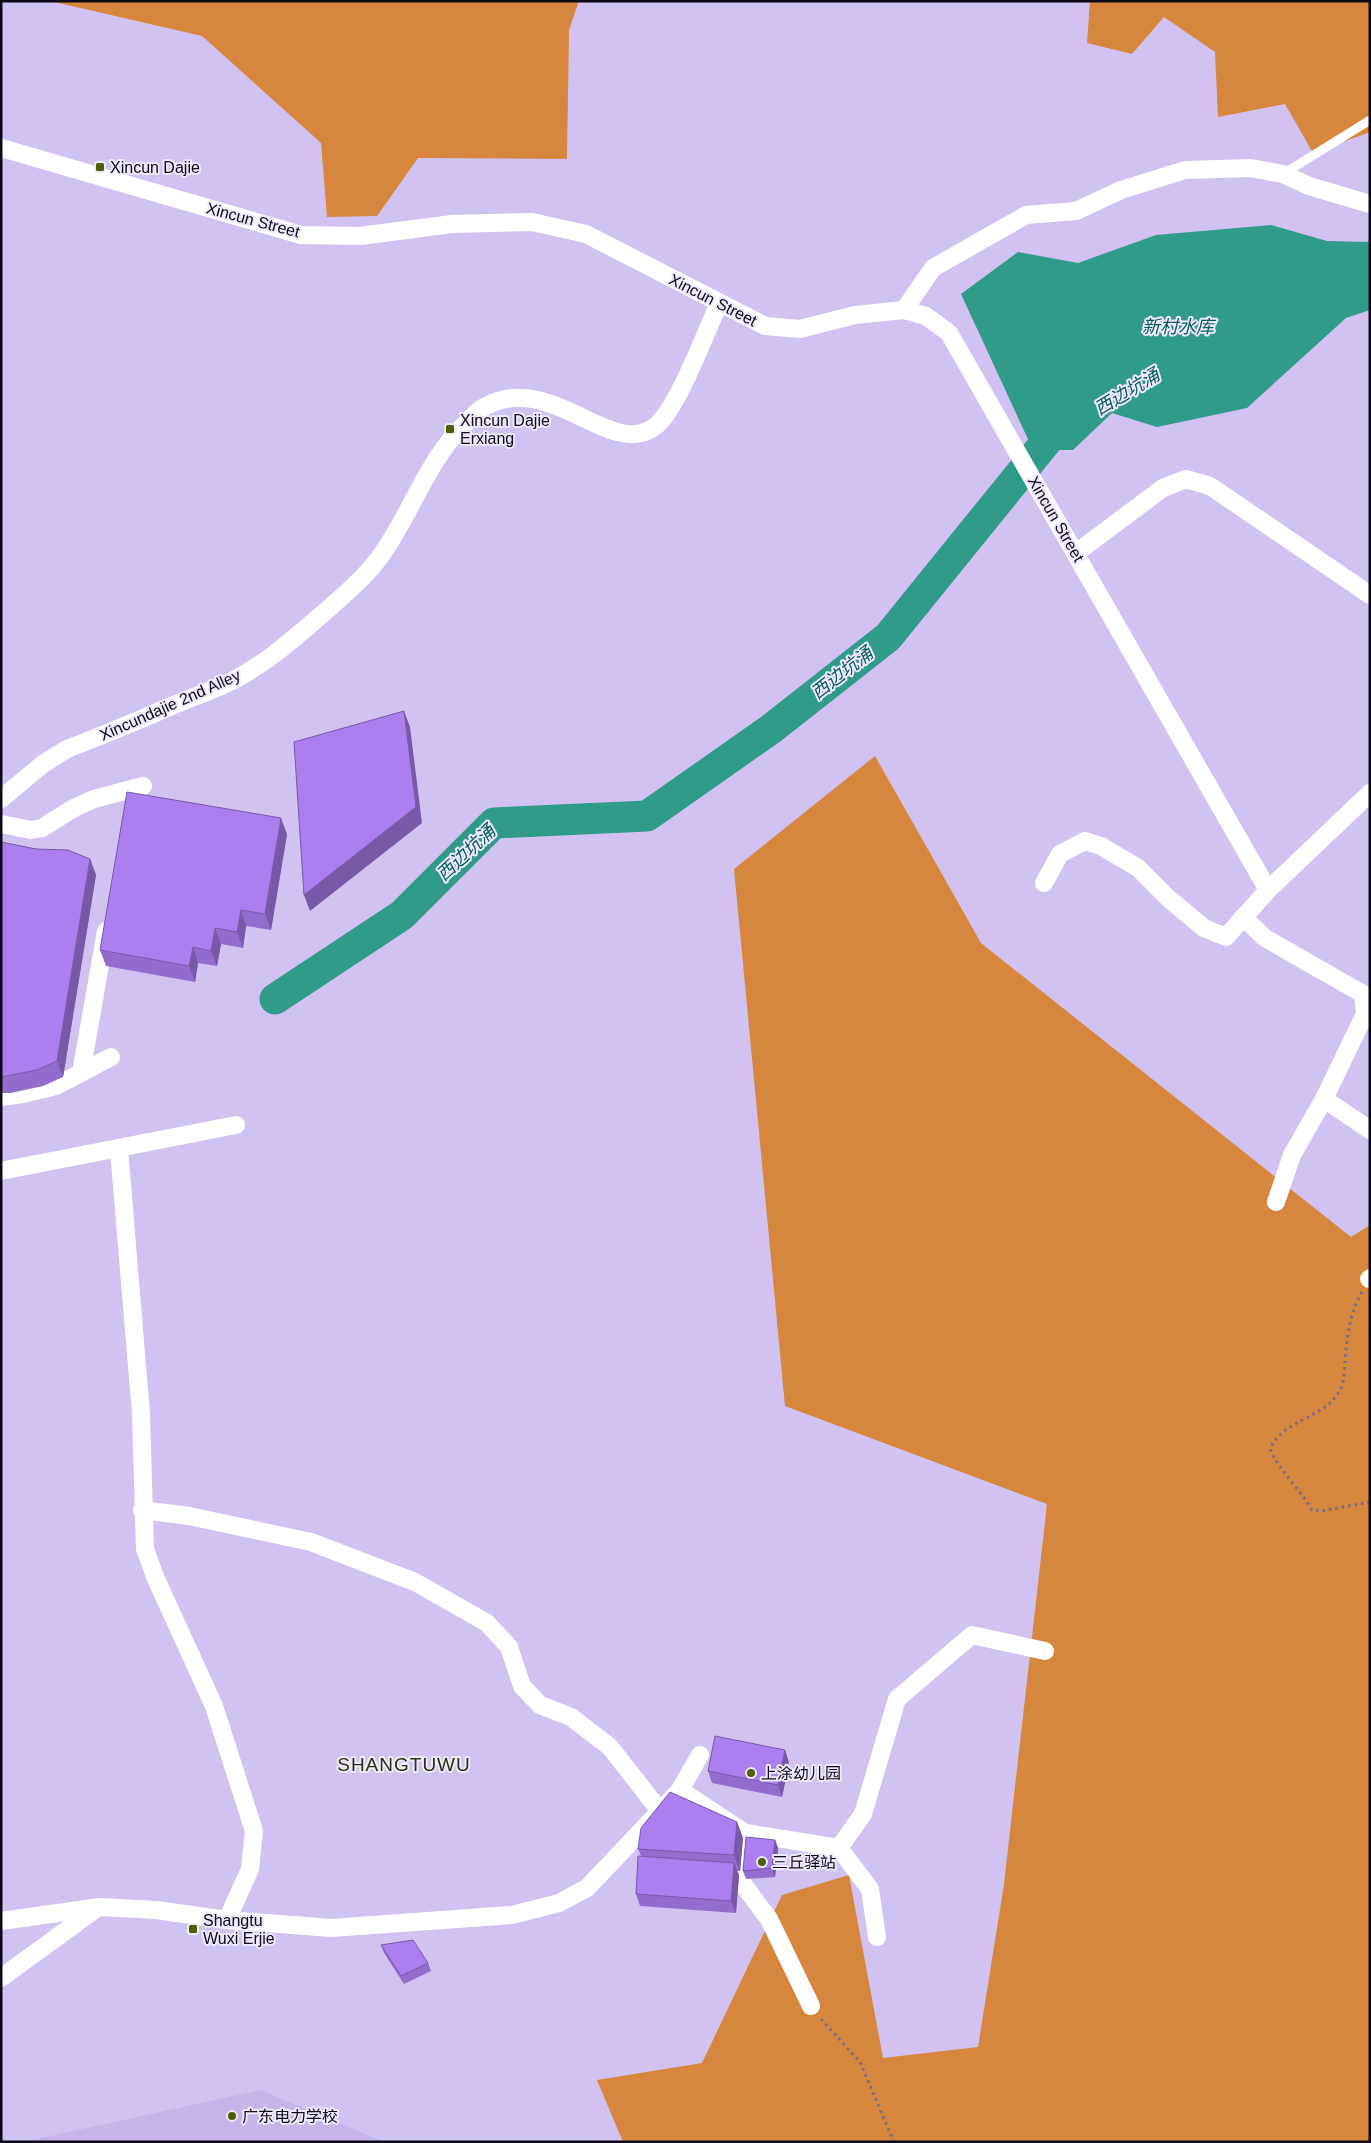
<svg xmlns="http://www.w3.org/2000/svg" width="1371" height="2143" font-family="Arial,'Noto Sans SC',sans-serif">
  <style>
    .built { fill: #c7b4ea }
    .forest { fill: #d7873d }
    .water { fill: #319b8a }
    .lines { fill: none; stroke-linecap: round; stroke-linejoin: round }
    .river { stroke: #319b8a; stroke-width: 31 }
    .path { stroke: #776b8c; stroke-width: 3; stroke-dasharray: 2.5 4; stroke-linecap: butt }
    .lane { stroke: #fff; stroke-width: 9 }
    .street { stroke: #fff; stroke-width: 18 }
    .wall { fill: #936dce }
    .shaded-wall { fill: #7859a7 }
    .building { fill: #ab7fef; stroke: #7859a7 }
    .poi-dot { fill: #4e5e00; stroke: #efe9fc; stroke-width: 2 }
    .labels { text-anchor: middle; dominant-baseline: central; stroke-width: 4; stroke-linejoin: round; paint-order: stroke }
    .poi-label { font-size: 16px; fill: #0e0818; stroke: #efe9fc; text-anchor: start }
    .street-label { font-size: 16px; fill: #0e0818; stroke: #efe9fc }
    .water-label { font-size: 18px; font-style: italic; fill: #025e52; stroke: #efe9fc }
    .quarter-label { font-size: 19px; letter-spacing: 1px; fill: #29320a; stroke: #efe9fc }
  </style>
  <rect width="100%" height="100%" fill="#d2c2f1"/>
  <path class="built" d="M 261,2090 L 384,2142 L 23,2142 Z"/>
  <g class="forest">
    <path d="M 50,1 L 579,1 L 569,30 L 567,159 L 418,158 L 377,216 L 327,217 L 321,143 L 202,36 Z"/>
    <path d="M 1090,1 L 1370,1 L 1370,132 L 1313,153 L 1285,104 L 1218,117 L 1215,52 L 1164,17 L 1132,54 L 1087,43 Z"/>
    <path d="M 875,756 L 981,943 L 1351,1237 L 1370,1225 L 1370,2142 L 623,2142 L 597,2080 L 702,2063 L 782,1895 L 849,1875 L 883,2058 L 978,2047 L 1004,1884 L 1047,1504 L 785,1406 L 734,869 Z"/>
  </g>
  <path class="water" d="M 1271,225 L 1327,241 L 1370,242 L 1370,310 L 1346,318 L 1247,408 L 1157,427 L 1112,413 L 1073,450 L 1033,450 L 961,294 L 1018,252 L 1078,263 L 1156,235 Z"/>
  <g class="lines">
    <path class="river" d="M 275,999 L 402,915 L 494,823 L 647,816 L 771,729 L 888,637 L 1050,437 L 1074,423"/>
    <g class="path">
      <path d="M 1362,1292 C 1349,1314 1347,1337 1345,1362 C 1344,1371 1345,1383 1339,1392 C 1323,1419 1283,1419 1270,1449 C 1279,1471 1300,1489 1312,1510 L 1321,1511 L 1370,1502"/>
      <path d="M 821,2019 L 860,2062 L 894,2142"/>
    </g>
    <path class="lane" d="M 1283,174 L 1370,120"/>
    <g class="street">
      <path d="M 1,148 L 301,235 L 360,236 L 452,224 L 532,222 L 586,234 L 765,326 L 800,329 L 855,315 L 904,310 L 926,316 L 949,333 L 1268,890"/>
      <path d="M 904,310 L 933,268 L 1026,215 L 1076,211 L 1121,190 L 1185,170 L 1250,168 L 1283,174 L 1309,186 L 1370,204"/>
      <path d="M 1076,553 L 1163,488 L 1186,479 L 1210,486 L 1370,595"/>
      <path d="M 1,799 L 43,764 L 67,749 C 106,734 144,718 181,702 C 199,695 218,688 234,680 C 268,662 297,636 326,611 C 346,593 369,574 384,551 C 413,509 429,457 467,422 C 472,417 477,411 484,407 C 551,369 613,463 657,425 C 679,405 705,333 719,304"/>
      <path d="M 1,824 L 31,830 L 42,828 L 74,808 L 94,799 L 143,786"/>
      <path d="M 1044,883 L 1060,854 L 1085,841 L 1101,846 L 1138,868 L 1168,898 L 1204,928 L 1226,937 L 1268,890 L 1370,793"/>
      <path d="M 1243,917 L 1265,938 L 1363,994"/>
      <path d="M 81,1073 L 106,931"/>
      <path d="M 1,1097 L 23,1094 L 56,1086 L 111,1057"/>
      <path d="M 1324,1099 L 1370,1130"/>
      <path d="M 119,1149 L 141,1414 L 145,1549 L 156,1579 L 214,1706 L 254,1831 L 250,1869 L 227,1920"/>
      <path d="M 1,1171 L 236,1125"/>
      <path d="M 1276,1202 L 1292,1155 L 1324,1099 L 1365,1014 L 1363,994"/>
      <path d="M 1369,1279 L 1370,1278"/>
      <path d="M 142,1510 L 189,1516 L 311,1542 L 415,1582 L 487,1623 L 509,1647 L 522,1686 L 540,1705 L 571,1717 L 610,1747 L 660,1811"/>
      <path d="M 680,1790 L 745,1833 L 742,1883 L 769,1919 L 811,2006"/>
      <path d="M 745,1833 L 839,1848 L 870,1889 L 877,1937"/>
      <path d="M 839,1848 L 863,1814 L 897,1699 L 972,1635 L 1045,1651"/>
      <path d="M 1,1921 L 100,1907 L 156,1910 L 227,1920 L 331,1928 L 512,1915 L 559,1903 L 587,1888 L 680,1790 L 700,1755"/>
      <path d="M 1,1978 L 97,1908"/>
    </g>
  </g>
  <g class="wall">
    <path d="M 287,834 L 271,930 L 246,926 L 243,948 L 221,944 L 217,966 L 198,963 L 195,982 L 106,966 L 100,950 Z"/>
    <path d="M 1,842 L 90,859 L 96,875 L 63,1077 L 43,1086 L 11,1093 L 1,1093 Z"/>
    <path d="M 785,1750 L 789,1763 L 782,1797 L 712,1783 L 708,1771 Z"/>
    <path d="M 737,1822 L 743,1838 L 740,1871 L 737,1871 L 739,1875 L 736,1913 L 640,1906 L 636,1894 L 641,1856 L 638,1849 Z"/>
    <path d="M 775,1840 L 778,1848 L 775,1877 L 746,1879 L 743,1871 Z"/>
    <path d="M 381,1945 L 428,1963 L 431,1971 L 404,1984 L 384,1953 Z"/>
  </g>
  <g class="shaded-wall">
    <path d="M 404,711 L 410,727 L 422,823 L 310,911 L 304,895 Z"/>
    <path d="M 281,818 L 287,834 L 271,930 L 265,914 Z"/>
    <path d="M 90,859 L 96,875 L 63,1077 L 57,1061 Z"/>
    <path d="M 241,910 L 246,926 L 243,948 L 237,932 Z"/>
    <path d="M 215,928 L 221,944 L 217,966 L 211,951 Z"/>
    <path d="M 193,947 L 198,963 L 195,982 L 189,966 Z"/>
    <path d="M 785,1750 L 789,1763 L 782,1797 L 778,1785 Z"/>
    <path d="M 737,1822 L 743,1838 L 740,1871 L 734,1855 Z"/>
    <path d="M 775,1840 L 778,1848 L 775,1877 L 772,1868 Z"/>
    <path d="M 734,1863 L 739,1875 L 736,1913 L 731,1901 Z"/>
  </g>
  <g class="building">
    <path d="M 404,711 L 416,807 L 304,895 L 294,742 Z"/>
    <path d="M 127,792 L 281,818 L 265,914 L 241,910 L 237,932 L 215,928 L 211,951 L 193,947 L 189,966 L 100,950 Z"/>
    <path d="M 1,842 L 36,849 L 68,850 L 90,859 L 57,1061 L 37,1070 L 1,1077 Z"/>
    <path d="M 715,1736 L 785,1750 L 778,1785 L 708,1771 Z"/>
    <path d="M 670,1792 L 737,1822 L 734,1855 L 638,1849 L 641,1828 Z"/>
    <path d="M 746,1837 L 775,1840 L 772,1868 L 743,1871 Z"/>
    <path d="M 638,1856 L 734,1863 L 731,1901 L 636,1894 Z"/>
    <path d="M 413,1940 L 428,1963 L 401,1976 L 381,1945 Z"/>
  </g>
  <g class="poi-dot">
    <rect x="95" y="162" width="10" height="10" rx="2.5"/>
    <rect x="445" y="424" width="10" height="10" rx="2.5"/>
    <circle cx="751" cy="1773" r="5"/>
    <circle cx="762" cy="1862" r="5"/>
    <rect x="188" y="1924" width="10" height="10" rx="2.5"/>
    <circle cx="232" cy="2116" r="5"/>
  </g>
  <g class="labels">
    <g class="poi-label">
      <text x="110" y="167">Xincun Dajie</text>
      <text x="460" y="420">Xincun Dajie<tspan x="460" dy="18">Erxiang</tspan></text>
      <text x="761" y="1773">上涂幼儿园</text>
      <text x="772" y="1862">三丘驿站</text>
      <text x="203" y="1920">Shangtu<tspan x="203" dy="18">Wuxi Erjie</tspan></text>
      <text x="242" y="2116">广东电力学校</text>
    </g>
    <g class="street-label">
      <text transform="translate(253 220) rotate(15)">Xincun Street</text>
      <text transform="translate(713 300) rotate(27)">Xincun Street</text>
      <text transform="translate(1056 519) rotate(60)">Xincun Street</text>
      <text transform="translate(170 705) rotate(-24)">Xincundajie 2nd Alley</text>
    </g>
    <g class="water-label">
      <text x="1178" y="327">新村水库</text>
      <text transform="translate(1127 392) rotate(-31)">西边坑涌</text>
      <text transform="translate(842 673) rotate(-38)">西边坑涌</text>
      <text transform="translate(466 853) rotate(-43)">西边坑涌</text>
    </g>
    <g class="quarter-label">
      <text x="404" y="1764">SHANGTUWU</text>
    </g>
  </g>
  <rect width="1371" height="2143" fill="none" stroke="#0e0818" stroke-width="5"/>
</svg>
